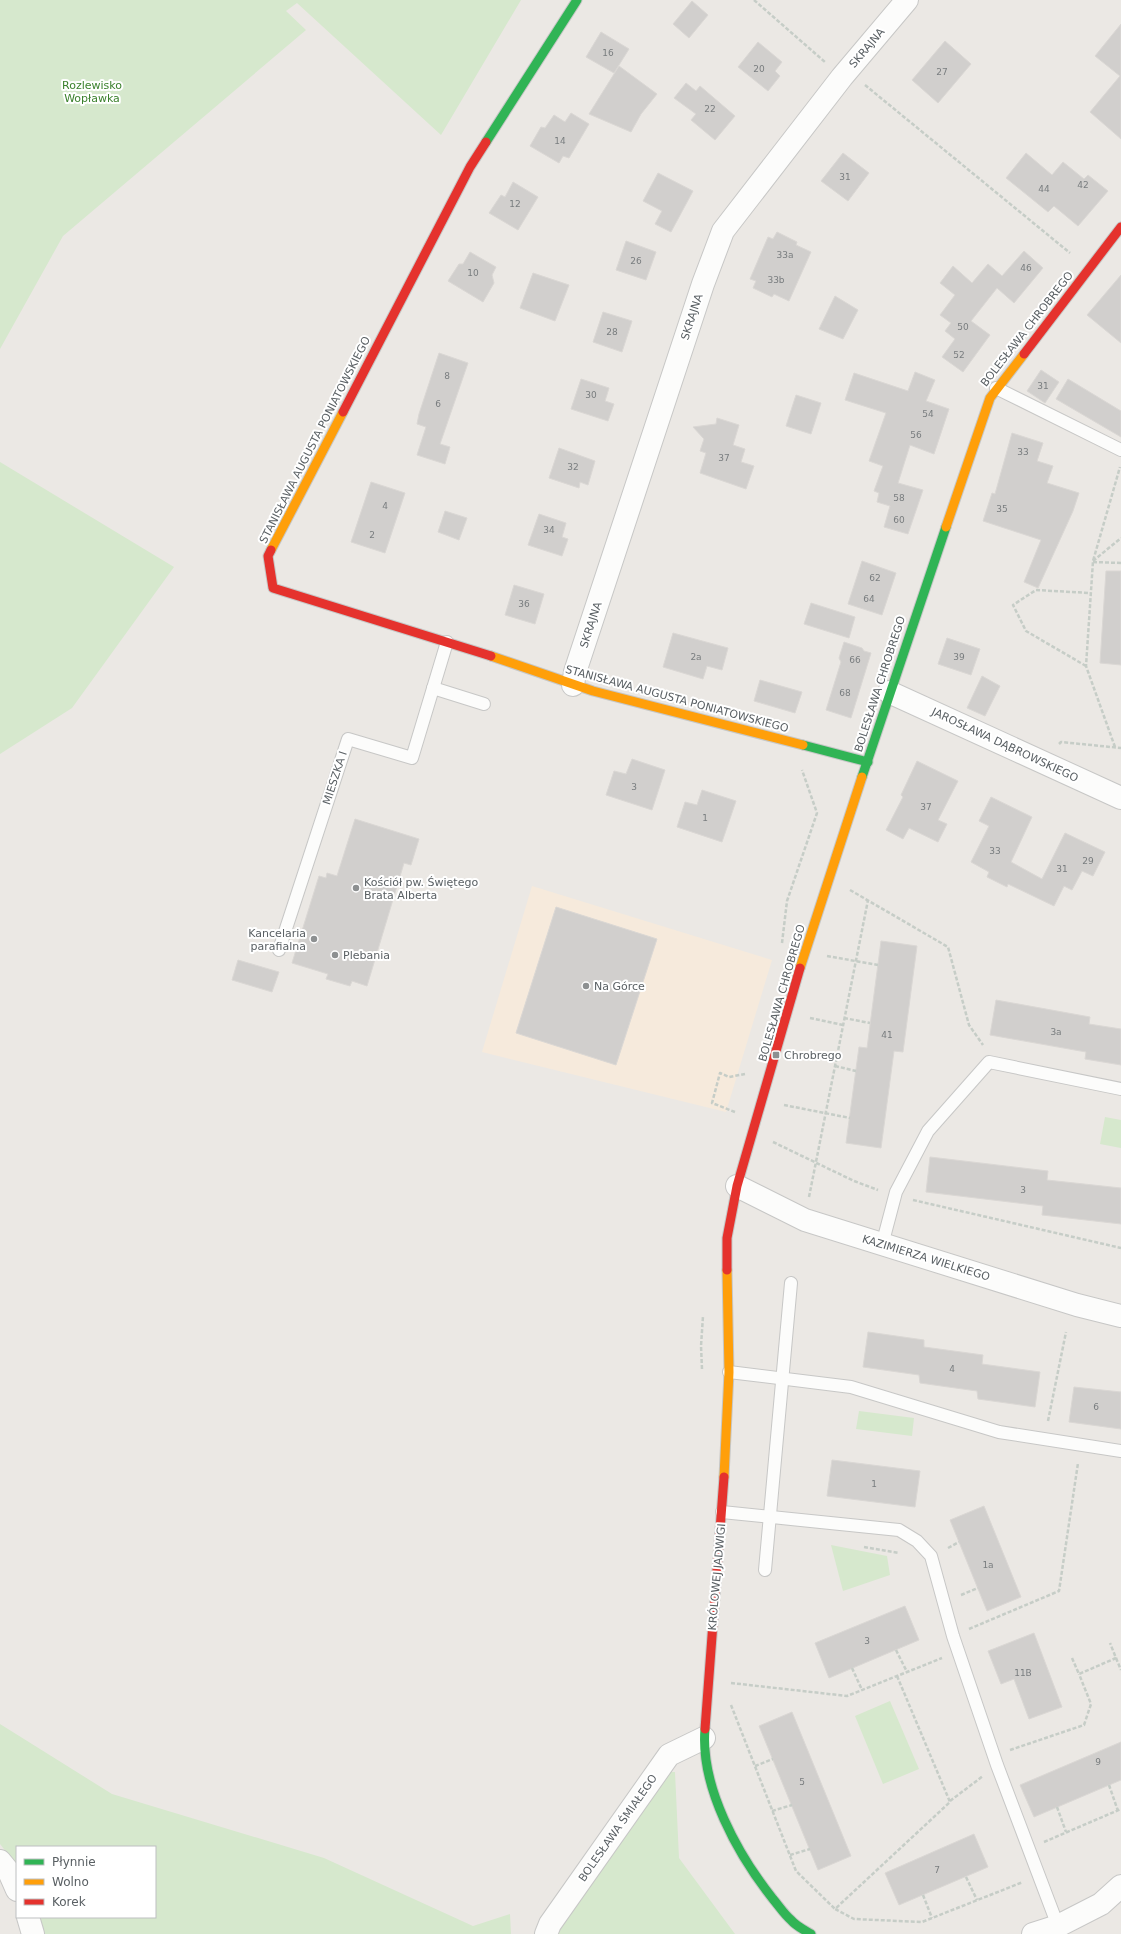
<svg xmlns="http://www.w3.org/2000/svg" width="1121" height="1934" font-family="'DejaVu Sans',sans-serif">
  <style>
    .commercial { fill: #f6eadc }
    .green { fill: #d6e8cd }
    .building { fill: #d1cfcd; stroke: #dad7d4 }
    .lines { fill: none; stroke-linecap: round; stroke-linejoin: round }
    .lane-casing { stroke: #c7c7c6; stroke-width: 14 }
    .street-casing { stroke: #c7c7c6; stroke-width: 24 }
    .fast-casing { stroke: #c6c7c6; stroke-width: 11 }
    .slow-casing { stroke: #c6c7c6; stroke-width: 11 }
    .jam-casing { stroke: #c6c7c6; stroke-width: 11 }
    .path { stroke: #c6cdc7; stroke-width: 2.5; stroke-dasharray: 4 2; stroke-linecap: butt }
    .lane { stroke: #fcfcfb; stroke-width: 12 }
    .street { stroke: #fcfcfb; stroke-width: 22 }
    .fast { stroke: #30b455; stroke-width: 9 }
    .slow { stroke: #ff9f0a; stroke-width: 9 }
    .jam { stroke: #e5322d; stroke-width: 9 }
    .poi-dot { fill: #8d9091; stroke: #fff; stroke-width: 1.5 }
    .labels { text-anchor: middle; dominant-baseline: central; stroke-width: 4; stroke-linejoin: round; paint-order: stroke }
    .number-label { font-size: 9px; fill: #797d7f }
    .street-label { font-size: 11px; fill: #5a6064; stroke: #fff }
    .park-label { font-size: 11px; fill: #3b812d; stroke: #fff }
    .poi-label { font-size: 11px; fill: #5a6064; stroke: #fff; text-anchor: start }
  </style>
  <rect width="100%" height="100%" fill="#ebe8e4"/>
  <path class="commercial" d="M 532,886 L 772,960 L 726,1112 L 482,1052 Z"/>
  <g class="green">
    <path d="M 0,0 L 521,0 L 441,135 L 297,3 L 286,11 L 306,30 L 63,236 L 0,349 Z"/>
    <path d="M 0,462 L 174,567 L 72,708 L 0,754 Z"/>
    <path d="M 1105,1117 L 1121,1120 L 1121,1148 L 1100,1144 Z"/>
    <path d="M 859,1411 L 914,1418 L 912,1436 L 856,1429 Z"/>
    <path d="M 831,1545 L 887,1556 L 890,1575 L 843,1591 Z"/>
    <path d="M 890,1701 L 919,1769 L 883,1784 L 855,1716 Z"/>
    <path d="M 0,1724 L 112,1794 L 324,1858 L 473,1926 L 510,1914 L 511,1934 L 43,1934 L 40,1917 L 155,1917 L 155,1847 L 17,1847 L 17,1866 L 0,1844 Z"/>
    <path d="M 663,1772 L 675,1772 L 679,1858 L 735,1934 L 556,1934 Z"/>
  </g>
  <g class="building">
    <path d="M 692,1 L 708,15 L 689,38 L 673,24 Z"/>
    <path d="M 1121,24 L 1121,139 L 1090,112 L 1120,76 L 1095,56 Z"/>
    <path d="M 601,32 L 629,49 L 614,73 L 586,57 Z"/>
    <path d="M 945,41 L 971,64 L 938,103 L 912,80 Z"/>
    <path d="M 758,42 L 782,62 L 775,71 L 780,76 L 768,91 L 738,67 Z"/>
    <path d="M 619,66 L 657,94 L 641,114 L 631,132 L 589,114 Z"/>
    <path d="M 686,83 L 696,91 L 700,86 L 735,116 L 715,140 L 691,120 L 696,114 L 674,98 Z"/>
    <path d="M 571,113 L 589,124 L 569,158 L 563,156 L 559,163 L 530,146 L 541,127 L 545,128 L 554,115 L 565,122 Z"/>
    <path d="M 843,153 L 869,173 L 848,201 L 821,181 Z"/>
    <path d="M 1026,153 L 1052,175 L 1063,162 L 1084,179 L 1088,175 L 1108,191 L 1078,226 L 1054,206 L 1048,212 L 1006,178 Z"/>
    <path d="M 658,173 L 693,191 L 671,232 L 655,224 L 662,211 L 643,201 Z"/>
    <path d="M 513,182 L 538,197 L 518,230 L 489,213 L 501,195 L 505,197 Z"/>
    <path d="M 777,232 L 797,242 L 796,245 L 811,252 L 789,301 L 774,294 L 772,297 L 753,288 L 756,281 L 750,279 L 768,237 L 773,239 Z"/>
    <path d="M 626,241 L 656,252 L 646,280 L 616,270 Z"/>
    <path d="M 1024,251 L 1043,268 L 1014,303 L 997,288 L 971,321 L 990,335 L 963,372 L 942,357 L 955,339 L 945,331 L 951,323 L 940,315 L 955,295 L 940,283 L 953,266 L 972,283 L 988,264 L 1002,276 Z"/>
    <path d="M 470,252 L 496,267 L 492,275 L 494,283 L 483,302 L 448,281 L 459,264 L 463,264 Z"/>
    <path d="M 533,273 L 569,285 L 555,321 L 520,308 Z"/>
    <path d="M 1121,275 L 1121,343 L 1087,315 Z"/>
    <path d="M 835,296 L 858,310 L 843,339 L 819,329 Z"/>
    <path d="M 603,312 L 632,321 L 622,352 L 593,342 Z"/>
    <path d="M 439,353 L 468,363 L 440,444 L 450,447 L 445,464 L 417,455 L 426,427 L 417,424 L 419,414 Z"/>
    <path d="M 1041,370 L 1059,382 L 1045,403 L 1027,391 Z"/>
    <path d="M 915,372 L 935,380 L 926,401 L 949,409 L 934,454 L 910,445 L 898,483 L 923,490 L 908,534 L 884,527 L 890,506 L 877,502 L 879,493 L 874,491 L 883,466 L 869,461 L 886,413 L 845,400 L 854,373 L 908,391 Z"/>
    <path d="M 581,379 L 609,388 L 605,401 L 614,404 L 608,421 L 571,409 Z"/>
    <path d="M 1068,379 L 1121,411 L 1121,437 L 1056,399 Z"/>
    <path d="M 796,395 L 821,403 L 811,434 L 786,426 Z"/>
    <path d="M 717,418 L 739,425 L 733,445 L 745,449 L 741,462 L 754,466 L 746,489 L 700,473 L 706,453 L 700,451 L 704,439 L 693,427 L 716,424 Z"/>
    <path d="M 1012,433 L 1043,443 L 1037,461 L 1053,466 L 1047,483 L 1079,493 L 1073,511 L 1038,588 L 1024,582 L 1041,540 L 983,521 L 992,493 L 995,494 Z"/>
    <path d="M 559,448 L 595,461 L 588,485 L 580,482 L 579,488 L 549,478 Z"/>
    <path d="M 371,482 L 405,493 L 385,553 L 351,542 Z"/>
    <path d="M 445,511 L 467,518 L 459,540 L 438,532 Z"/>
    <path d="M 539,514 L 566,523 L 562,537 L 568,539 L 562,556 L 528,545 Z"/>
    <path d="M 862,561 L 896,573 L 882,615 L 848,604 Z"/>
    <path d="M 1106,571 L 1121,571 L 1121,665 L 1100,663 Z"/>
    <path d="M 514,585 L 544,594 L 535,624 L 505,615 Z"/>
    <path d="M 811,603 L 855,617 L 849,638 L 804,624 Z"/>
    <path d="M 673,633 L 728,648 L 722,670 L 707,666 L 703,679 L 663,667 Z"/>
    <path d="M 947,638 L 980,649 L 971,675 L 938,664 Z"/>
    <path d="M 844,642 L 862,648 L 864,651 L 871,653 L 851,718 L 826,710 L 841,662 L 839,658 Z"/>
    <path d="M 982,676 L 1000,686 L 985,716 L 967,708 Z"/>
    <path d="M 760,680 L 802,692 L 795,713 L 754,701 Z"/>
    <path d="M 632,759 L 665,770 L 652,810 L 606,795 L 614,771 L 626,774 Z"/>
    <path d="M 917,761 L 958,781 L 938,820 L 947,824 L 938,842 L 909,828 L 903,839 L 886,830 L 903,797 L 901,795 Z"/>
    <path d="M 702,790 L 736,801 L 722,842 L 677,827 L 685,802 L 697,805 Z"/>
    <path d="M 991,797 L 1032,817 L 1011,862 L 1042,879 L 1065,833 L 1105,852 L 1093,876 L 1082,871 L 1072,890 L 1064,886 L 1054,906 L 1008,884 L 1007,887 L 987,877 L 989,872 L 971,862 L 989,826 L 979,821 Z"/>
    <path d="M 355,819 L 419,839 L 411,865 L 404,863 L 367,986 L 352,981 L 350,986 L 326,979 L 328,974 L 292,963 L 319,876 L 326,878 L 327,873 L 337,876 Z"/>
    <path d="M 556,907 L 657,939 L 616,1065 L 516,1033 Z"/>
    <path d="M 881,941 L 917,946 L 903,1052 L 894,1051 L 881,1148 L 846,1143 L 859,1047 L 867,1048 Z"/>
    <path d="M 238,960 L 279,972 L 272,992 L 232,980 Z"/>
    <path d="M 996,1000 L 1090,1017 L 1089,1024 L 1121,1029 L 1121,1065 L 1085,1059 L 1086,1052 L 990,1035 Z"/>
    <path d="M 930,1157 L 1048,1171 L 1047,1180 L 1121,1188 L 1121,1224 L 1042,1215 L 1043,1206 L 926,1192 Z"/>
    <path d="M 868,1332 L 924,1340 L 924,1347 L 983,1355 L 982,1364 L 1040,1372 L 1035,1407 L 978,1399 L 977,1391 L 920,1383 L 919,1375 L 863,1367 Z"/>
    <path d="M 1074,1387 L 1121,1392 L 1121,1429 L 1069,1422 Z"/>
    <path d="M 832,1460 L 920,1471 L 915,1507 L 827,1496 Z"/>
    <path d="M 984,1506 L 1021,1597 L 987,1611 L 950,1520 Z"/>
    <path d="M 905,1606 L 919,1640 L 829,1678 L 815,1643 Z"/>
    <path d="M 1034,1633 L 1062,1707 L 1029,1719 L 1014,1679 L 1001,1684 L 988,1651 Z"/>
    <path d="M 792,1712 L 851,1856 L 818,1870 L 759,1726 Z"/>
    <path d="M 1121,1742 L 1121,1780 L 1034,1817 L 1020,1785 Z"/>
    <path d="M 974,1834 L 988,1867 L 899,1905 L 885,1873 Z"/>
  </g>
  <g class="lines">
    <defs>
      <g id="lane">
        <path d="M 996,388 L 1121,450"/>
        <path d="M 433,688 L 484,704"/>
        <path d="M 279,950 L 348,739 L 412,758 L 447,642"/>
        <path d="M 882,1245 L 896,1192 L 928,1131 L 989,1062 L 1121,1089"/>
        <path d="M 729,1372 L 851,1387 L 999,1432 L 1121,1451"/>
        <path d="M 722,1512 L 899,1530 L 917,1541 L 931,1556 L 953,1636 L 997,1765 L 1058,1926"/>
        <path d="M 765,1570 L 791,1283"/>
      </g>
      <g id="street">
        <path d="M 573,685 L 575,672 L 703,284 L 723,231 L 842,77 L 907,0"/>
        <path d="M 889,692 L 1121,798"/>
        <path d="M 737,1186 L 805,1220 L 1077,1305 L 1121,1316"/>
        <path d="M 0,1861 L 9,1872 L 17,1890"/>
        <path d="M 28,1917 L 33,1934"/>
        <path d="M 546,1934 L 550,1924 L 669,1755 L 704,1738"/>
        <path d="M 1033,1934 L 1058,1926 L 1101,1904 L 1121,1886"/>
      </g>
      <g id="fast">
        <path d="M 486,142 L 577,0"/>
        <path d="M 803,745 L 868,762"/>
        <path d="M 862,777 L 946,527"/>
        <path d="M 705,1729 C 700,1787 738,1855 773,1899 C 779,1906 784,1914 791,1920 C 796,1926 804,1930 811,1934"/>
      </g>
      <g id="slow">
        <path d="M 946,527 L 990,398 L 1024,354"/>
        <path d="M 271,550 L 343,412"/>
        <path d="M 491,656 L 593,691 L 803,745"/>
        <path d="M 800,968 L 862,777"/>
        <path d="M 724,1477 L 729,1372 L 727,1270"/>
      </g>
      <g id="jam">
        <path d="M 1024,354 L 1121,227"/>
        <path d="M 343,412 L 470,167 L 486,142"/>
        <path d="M 271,550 L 268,556 L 273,588 L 491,656"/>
        <path d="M 727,1270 L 727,1238 L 737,1186 L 800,968"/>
        <path d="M 705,1729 L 724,1477"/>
      </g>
    </defs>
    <use href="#lane" class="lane-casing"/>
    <use href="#street" class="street-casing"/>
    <use href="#fast" class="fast-casing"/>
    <use href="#slow" class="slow-casing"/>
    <use href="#jam" class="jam-casing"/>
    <g class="path">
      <path d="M 754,0 L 825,62"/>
      <path d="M 865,85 L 1070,253"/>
      <path d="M 1093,561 L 1121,538"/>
      <path d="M 1093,562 L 1121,563"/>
      <path d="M 1086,666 L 1026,631 L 1013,605 L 1036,590 L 1090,593"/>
      <path d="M 1059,744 L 1061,742 L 1121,748"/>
      <path d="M 1115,747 L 1086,666 L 1093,561 L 1120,467"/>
      <path d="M 850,890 L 948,947 L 969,1025 L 983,1045"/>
      <path d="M 782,943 L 787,901 L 817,813 L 802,770"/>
      <path d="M 827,956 L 878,965"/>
      <path d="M 810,1018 L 843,1025"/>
      <path d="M 844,1018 L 870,1023"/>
      <path d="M 835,1066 L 856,1071"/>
      <path d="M 784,1105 L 850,1118"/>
      <path d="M 735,1112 L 712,1103 L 720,1073 L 729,1077 L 745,1074"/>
      <path d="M 773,1142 L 854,1181 L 878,1190"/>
      <path d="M 809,1197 L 868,900"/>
      <path d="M 913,1200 L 1121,1248"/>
      <path d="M 702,1369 L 701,1346 L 703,1316"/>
      <path d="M 1048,1421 L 1066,1332"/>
      <path d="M 864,1547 L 899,1553"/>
      <path d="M 948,1548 L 959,1542"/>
      <path d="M 961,1595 L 978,1588"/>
      <path d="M 969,1629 L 1059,1591 L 1078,1463"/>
      <path d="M 896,1650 L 907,1672"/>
      <path d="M 1072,1658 L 1079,1674 L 1116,1658 L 1110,1643"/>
      <path d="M 1116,1658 L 1121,1670"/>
      <path d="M 852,1668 L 862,1690"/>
      <path d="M 897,1676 L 950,1802 L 835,1909 L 854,1919 L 922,1922 L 1023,1882"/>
      <path d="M 731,1683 L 847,1696 L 942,1658"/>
      <path d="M 731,1705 L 796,1871 L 835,1909"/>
      <path d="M 1010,1750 L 1084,1725 L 1091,1704 L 1079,1674"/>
      <path d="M 755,1766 L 773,1759"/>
      <path d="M 1109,1785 L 1118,1811"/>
      <path d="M 950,1801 L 983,1776"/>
      <path d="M 1057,1807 L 1066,1832"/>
      <path d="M 772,1811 L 792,1805"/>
      <path d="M 1044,1842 L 1121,1809"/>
      <path d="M 790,1855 L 810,1849"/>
      <path d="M 966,1877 L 977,1900"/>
      <path d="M 923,1895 L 932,1918"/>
    </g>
    <use href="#lane" class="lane"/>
    <use href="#street" class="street"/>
    <use href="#fast" class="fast"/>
    <use href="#slow" class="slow"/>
    <use href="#jam" class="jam"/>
  </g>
  <g class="poi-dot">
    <circle cx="356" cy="888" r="4"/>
    <circle cx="314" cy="939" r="4"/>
    <circle cx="335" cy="955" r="4"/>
    <circle cx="586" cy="986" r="4"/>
    <rect x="772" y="1051" width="8" height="8" rx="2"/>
  </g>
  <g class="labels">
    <g class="number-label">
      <text x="608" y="53">16</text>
      <text x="759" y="69">20</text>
      <text x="942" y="72">27</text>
      <text x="710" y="109">22</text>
      <text x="560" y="141">14</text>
      <text x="845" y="177">31</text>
      <text x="1083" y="185">42</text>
      <text x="1044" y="189">44</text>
      <text x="515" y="204">12</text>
      <text x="785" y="255">33a</text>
      <text x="636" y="261">26</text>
      <text x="1026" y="268">46</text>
      <text x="473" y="273">10</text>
      <text x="776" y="280">33b</text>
      <text x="963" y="327">50</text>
      <text x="612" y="332">28</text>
      <text x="959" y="355">52</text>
      <text x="447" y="376">8</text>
      <text x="1043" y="386">31</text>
      <text x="591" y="395">30</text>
      <text x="438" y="404">6</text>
      <text x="928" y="414">54</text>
      <text x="916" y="435">56</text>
      <text x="1023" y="452">33</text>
      <text x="724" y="458">37</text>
      <text x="573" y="467">32</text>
      <text x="899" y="498">58</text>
      <text x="385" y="506">4</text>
      <text x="1002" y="509">35</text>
      <text x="899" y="520">60</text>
      <text x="549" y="530">34</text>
      <text x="372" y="535">2</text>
      <text x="875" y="578">62</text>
      <text x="869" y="599">64</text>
      <text x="524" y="604">36</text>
      <text x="696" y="657">2a</text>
      <text x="959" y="657">39</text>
      <text x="855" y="660">66</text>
      <text x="845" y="693">68</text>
      <text x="634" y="787">3</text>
      <text x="926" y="807">37</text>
      <text x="705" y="818">1</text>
      <text x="995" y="851">33</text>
      <text x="1088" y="861">29</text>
      <text x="1062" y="869">31</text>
      <text x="1056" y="1032">3a</text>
      <text x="887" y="1035">41</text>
      <text x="1023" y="1190">3</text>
      <text x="952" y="1369">4</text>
      <text x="1096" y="1407">6</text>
      <text x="874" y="1484">1</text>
      <text x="988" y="1565">1a</text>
      <text x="867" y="1641">3</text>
      <text x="1023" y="1673">11B</text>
      <text x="1098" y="1762">9</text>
      <text x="802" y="1782">5</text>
      <text x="937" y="1870">7</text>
    </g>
    <g class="street-label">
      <text transform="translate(867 48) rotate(-50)">SKRAJNA</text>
      <text transform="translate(692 317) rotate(-72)">SKRAJNA</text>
      <text transform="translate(1027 329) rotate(-52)">BOLESŁAWA CHROBREGO</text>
      <text transform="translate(315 440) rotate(-63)">STANISŁAWA AUGUSTA PONIATOWSKIEGO</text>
      <text transform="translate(591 625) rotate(-72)">SKRAJNA</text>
      <text transform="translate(880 684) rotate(-72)">BOLESŁAWA CHROBREGO</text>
      <text transform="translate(677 699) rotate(15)">STANISŁAWA AUGUSTA PONIATOWSKIEGO</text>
      <text transform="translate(1005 745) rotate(25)">JAROSŁAWA DĄBROWSKIEGO</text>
      <text transform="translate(335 778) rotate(-72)">MIESZKA I</text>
      <text transform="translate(782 993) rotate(-74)">BOLESŁAWA CHROBREGO</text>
      <text transform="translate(926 1258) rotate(17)">KAZIMIERZA WIELKIEGO</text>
      <text transform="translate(717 1577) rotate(-85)">KRÓLOWEJ JADWIGI</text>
      <text transform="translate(618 1828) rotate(-55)">BOLESŁAWA ŚMIAŁEGO</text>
    </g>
    <g class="park-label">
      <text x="92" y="85">Rozlewisko<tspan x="92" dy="13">Wopławka</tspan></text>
    </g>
    <g class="poi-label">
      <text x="364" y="882">Kościół pw. Świętego<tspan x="364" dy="13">Brata Alberta</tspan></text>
      <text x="306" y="933" text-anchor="end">Kancelaria<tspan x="306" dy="13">parafialna</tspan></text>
      <text x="343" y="955">Plebania</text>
      <text x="594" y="986">Na Górce</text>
      <text x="784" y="1055">Chrobrego</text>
    </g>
  </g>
  <rect x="16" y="1846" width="140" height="72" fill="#ffffff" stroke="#bdbfc1"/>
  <rect x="24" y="1859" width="20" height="6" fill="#30b455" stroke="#bdbfc1"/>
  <text x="52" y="1866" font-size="12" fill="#5a6064">Płynnie</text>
  <rect x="24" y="1879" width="20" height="6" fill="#ff9f0a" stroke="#bdbfc1"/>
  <text x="52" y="1886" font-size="12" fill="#5a6064">Wolno</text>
  <rect x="24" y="1899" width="20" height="6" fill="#e5322d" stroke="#bdbfc1"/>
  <text x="52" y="1906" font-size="12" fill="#5a6064">Korek</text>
</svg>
